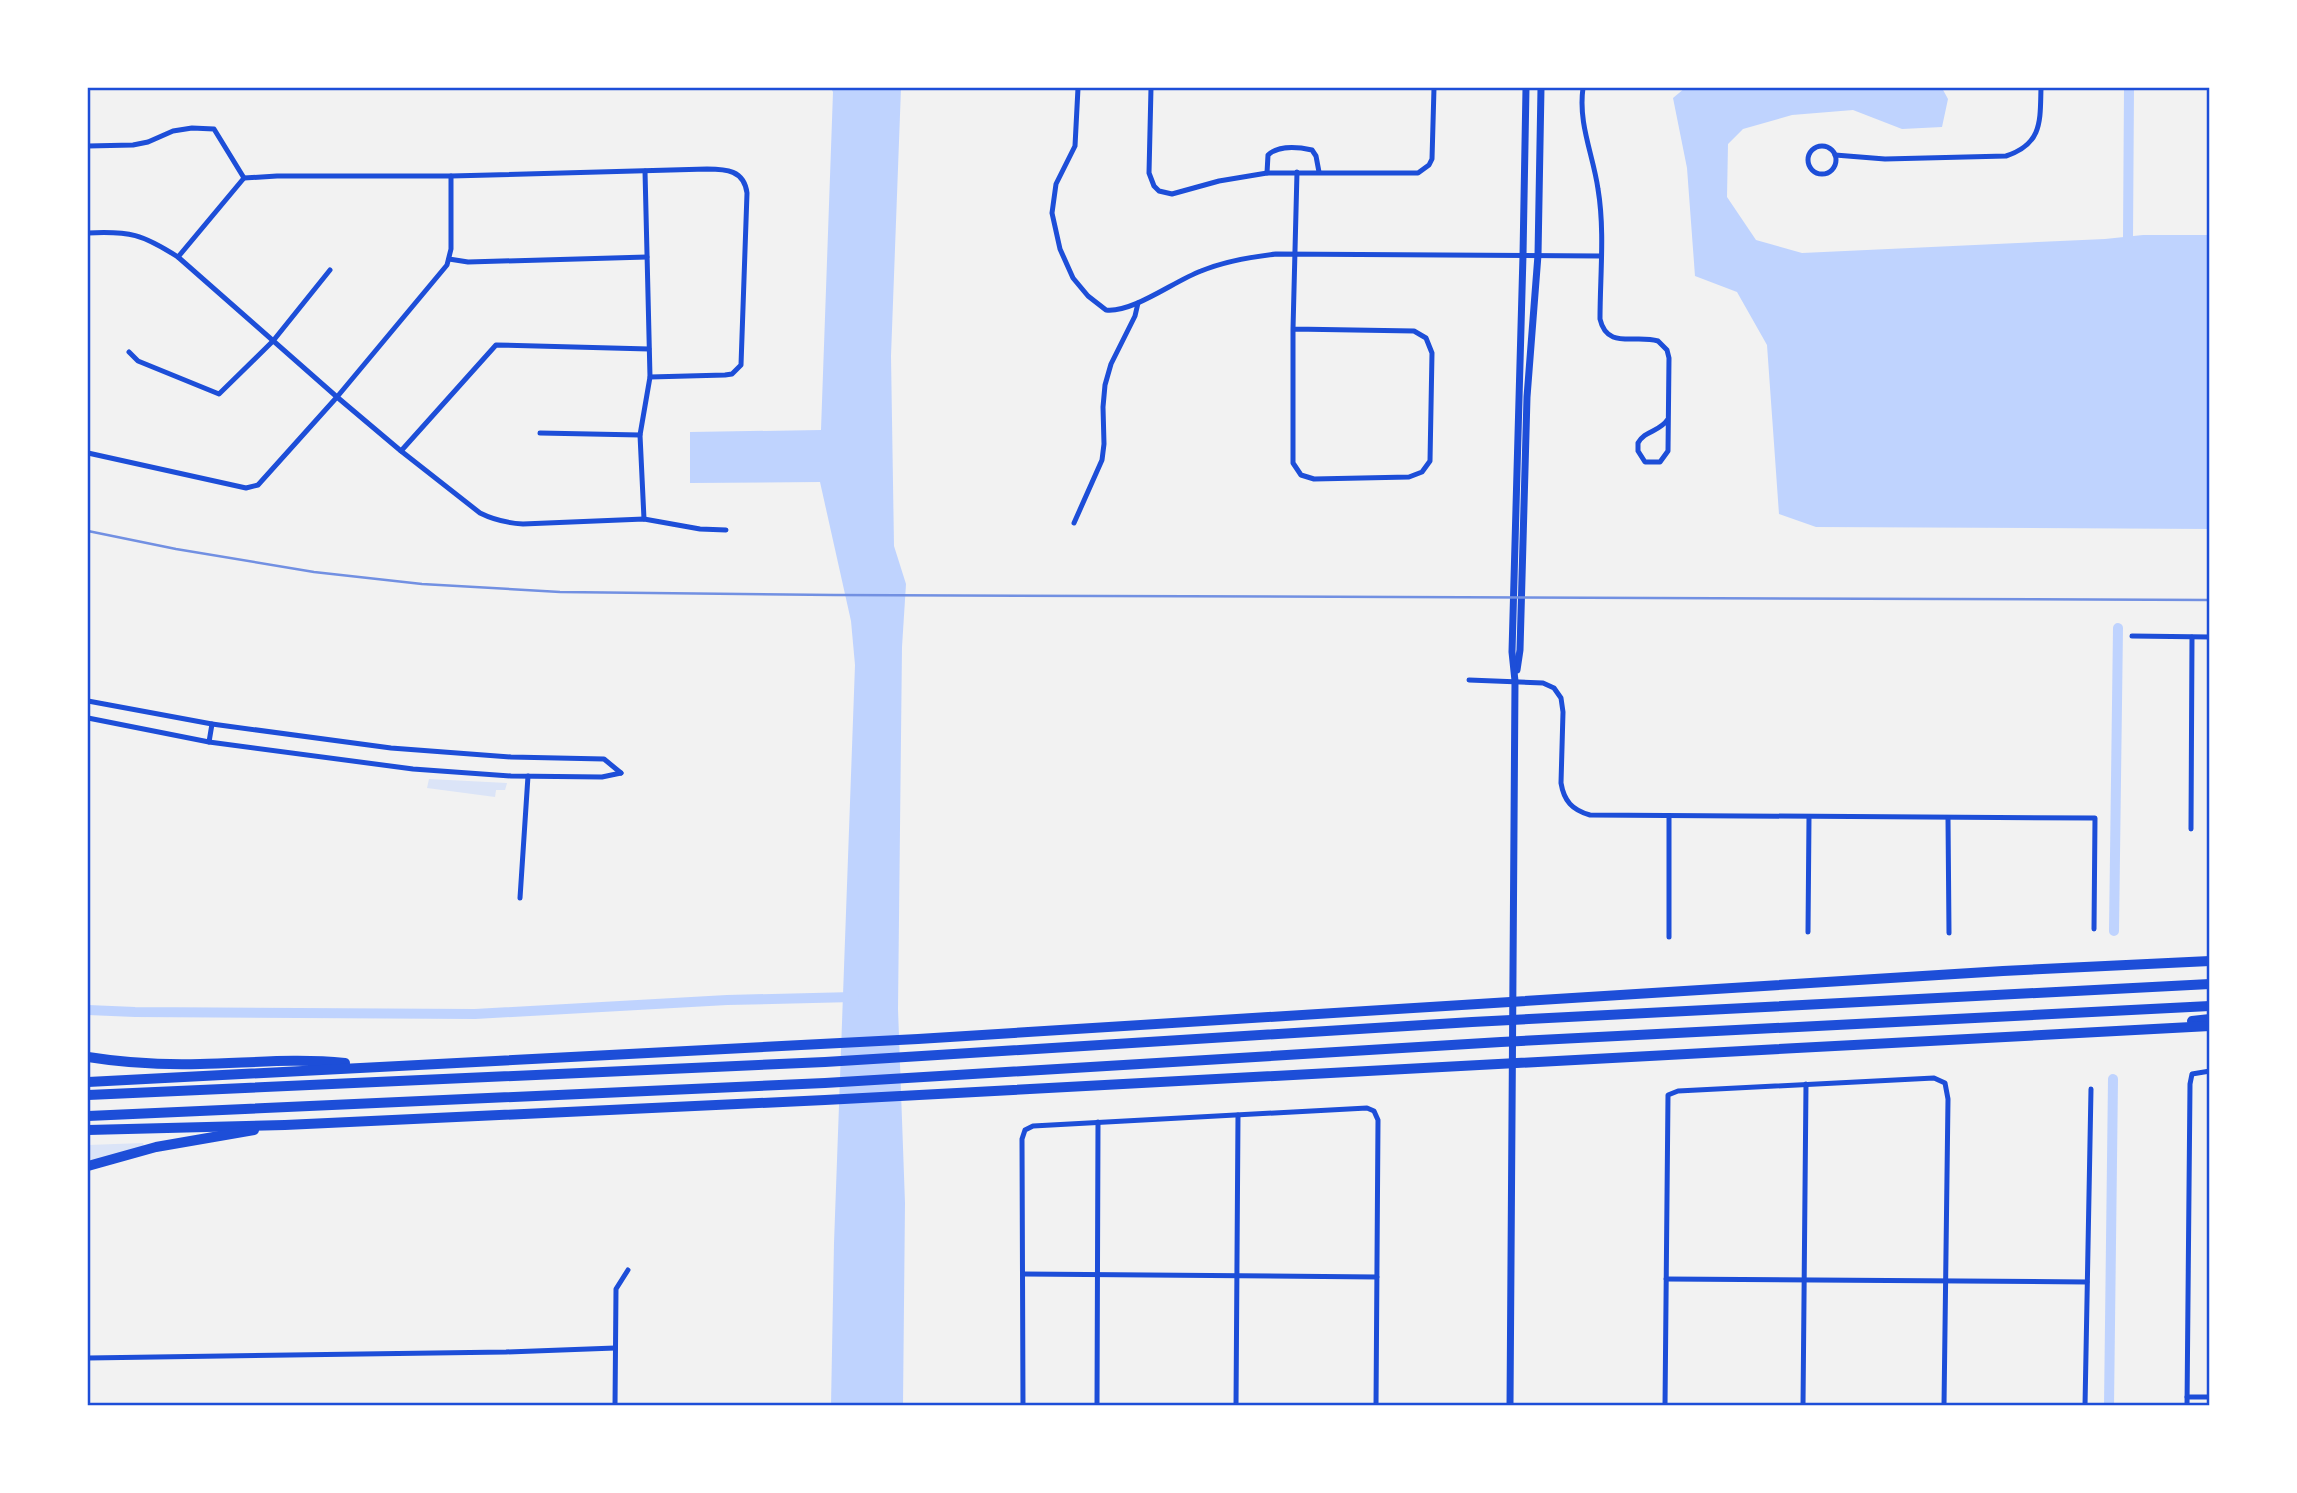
<svg xmlns="http://www.w3.org/2000/svg" width="2297" height="1493" font-family="Karla,sans-serif">
  <style>
    .green { fill: #dbe4f7 }
    .water { fill: #bfd3fe }
    .lines { fill: none; stroke-linecap: round; stroke-linejoin: round }
    .canal { stroke: #bfd3fe; stroke-width: 10 }
    .minor { stroke: #1d4ed8; stroke-width: 5 }
    .secondary { stroke: #1d4ed8; stroke-width: 7 }
    .motorway { stroke: #1d4ed8; stroke-width: 10 }
    .rail { stroke: #7290e2; stroke-width: 2.5 }
    .neatline { fill: none; stroke: #1d4ed8; stroke-width: 2.5 }
  </style>
  <rect width="100%" height="100%" fill="#f2f2f2"/>
  <g class="green">
    <path d="M 429,779 L 507,783 L 505,790 L 496,790 L 495,797 L 427,788 Z"/>
    <path d="M 143,1143 L 144,1146 L 88,1162 L 88,1145 Z"/>
  </g>
  <g class="water">
    <path d="M 831,88 L 901,88 L 891,356 L 894,546 L 906,584 L 902,647 L 898,1009 L 905,1203 L 903,1405 L 831,1405 L 834,1243 L 855,665 L 851,621 L 820,482 L 690,483 L 690,432 L 821,430 L 833,92 Z"/>
    <path d="M 1685,88 L 1942,88 L 1948,99 L 1942,127 L 1902,129 L 1853,110 L 1792,115 L 1743,129 L 1728,144 L 1727,197 L 1756,240 L 1802,253 L 2105,239 L 2143,235 L 2209,235 L 2209,529 L 1816,527 L 1779,514 L 1767,345 L 1737,292 L 1695,276 L 1687,168 L 1673,98 Z"/>
  </g>
  <g class="lines">
    <g class="canal">
      <path d="M 2128,237 L 2129,88"/>
      <path d="M 2114,931 L 2118,628"/>
      <path d="M 88,1010 L 135,1012 L 475,1014 L 727,1000 L 854,997"/>
      <path d="M 2109,1406 L 2113,1079"/>
    </g>
    <g class="minor">
      <path d="M 1078,88 L 1075,146 L 1056,184 L 1052,213 L 1060,249 L 1073,278 L 1088,296 L 1106,310 C 1133,313 1174,281 1201,271 C 1225,261 1250,257 1276,254 L 1600,256"/>
      <path d="M 1151,88 L 1149,173 L 1154,186 L 1159,191 L 1172,194 L 1219,181 L 1267,173 L 1418,173 L 1429,165 L 1432,159 L 1434,88"/>
      <path d="M 1583,88 C 1578,124 1593,154 1598,189 C 1605,231 1600,276 1600,319 C 1607,350 1635,334 1658,341 L 1667,350 L 1669,358 L 1668,451 L 1660,462 L 1645,462 L 1638,451 L 1638,443 C 1645,430 1660,432 1668,419"/>
      <circle cx="1822" cy="160" r="14"/>
      <path d="M 88,146 L 133,145 L 148,142 L 173,131 L 192,128 L 214,129 L 244,178"/>
      <path d="M 1835,155 L 1885,159 L 2006,156 C 2043,144 2040,120 2041,88"/>
      <path d="M 1267,173 L 1268,155 C 1279,145 1298,147 1312,150 L 1316,156 L 1319,172"/>
      <path d="M 88,233 C 130,231 142,234 178,257 L 337,397 L 401,451 L 480,513 C 494,520 507,523 523,524 L 644,519 L 700,529 L 726,530"/>
      <path d="M 178,257 L 244,178 L 277,176 L 451,176 L 707,169 C 726,169 744,170 747,193 L 741,365 L 732,374 L 725,375 L 650,377"/>
      <path d="M 449,259 L 468,262 L 647,257"/>
      <path d="M 1293,329 L 1414,331 L 1426,338 L 1432,353 L 1430,461 L 1422,472 L 1409,477 L 1314,479 L 1301,475 L 1293,463 L 1293,329 L 1297,172"/>
      <path d="M 129,352 L 138,361 L 219,394 L 273,341 L 330,270"/>
      <path d="M 540,433 L 640,435"/>
      <path d="M 401,451 L 496,345 L 649,349"/>
      <path d="M 88,453 L 246,488 L 258,485 L 337,397 L 447,265 L 451,249 L 451,176"/>
      <path d="M 644,519 L 640,435 L 650,377 L 645,171"/>
      <path d="M 1074,523 L 1102,460 L 1104,444 L 1103,407 L 1105,385 L 1111,364 L 1135,316 L 1138,303"/>
      <path d="M 2132,636 L 2210,637"/>
      <path d="M 1469,680 L 1543,683 L 1554,688 L 1561,698 L 1563,712 L 1561,783 C 1564,801 1572,810 1590,815 L 2095,818 L 2094,929"/>
      <path d="M 88,701 L 212,724 L 391,748 L 511,757 L 604,759 L 621,773"/>
      <path d="M 88,718 L 209,742 L 413,769 L 511,776 L 602,777 L 621,773"/>
      <path d="M 209,742 L 212,724"/>
      <path d="M 1948,818 L 1949,933"/>
      <path d="M 2191,829 L 2192,637"/>
      <path d="M 520,898 L 528,776"/>
      <path d="M 1808,932 L 1809,817"/>
      <path d="M 1669,937 L 1669,816"/>
      <path d="M 1024,1274 L 1377,1277"/>
      <path d="M 1666,1279 L 2087,1282"/>
      <path d="M 88,1358 L 506,1352 L 615,1348"/>
      <path d="M 2187,1397 L 2210,1397"/>
      <path d="M 615,1406 L 616,1289 L 628,1270"/>
      <path d="M 1023,1406 L 1022,1139 L 1025,1130 L 1033,1126 L 1367,1108 L 1374,1111 L 1378,1120 L 1376,1406"/>
      <path d="M 1097,1406 L 1098,1122"/>
      <path d="M 1236,1406 L 1238,1115"/>
      <path d="M 1665,1406 L 1668,1095 L 1678,1091 L 1934,1078 L 1945,1083 L 1948,1099 L 1944,1406"/>
      <path d="M 1803,1406 L 1806,1084"/>
      <path d="M 2085,1406 L 2091,1089"/>
      <path d="M 2187,1406 L 2190,1084 L 2192,1074 L 2210,1071"/>
    </g>
    <g class="secondary">
      <path d="M 1517,670 L 1520,650 L 1527,397 L 1538,255 L 1541,88"/>
      <path d="M 1510,1406 L 1515,681 L 1512,652 L 1523,255 L 1526,88"/>
    </g>
    <g class="motorway">
      <path d="M 2192,1021 L 2210,1019"/>
      <path d="M 88,1057 C 125,1063 162,1065 200,1064 C 249,1063 296,1058 345,1063"/>
      <path d="M 88,1082 L 918,1039 L 2003,971 L 2210,961"/>
      <path d="M 88,1095 L 825,1062 L 1472,1022 L 2210,984"/>
      <path d="M 88,1116 L 825,1083 L 1501,1042 L 2210,1006"/>
      <path d="M 88,1130 L 285,1125 L 825,1100 L 2210,1026"/>
      <path d="M 88,1166 L 156,1147 L 254,1130"/>
    </g>
    <path class="rail" d="M 88,531 L 176,549 L 314,572 L 422,584 L 560,592 L 834,595 L 2210,600"/>
  </g>
  <rect width="2297" height="1493" fill="none" stroke="#ffffff" stroke-width="178"/>
  <rect x="89" y="89" width="2119" height="1315" class="neatline"/>
</svg>
